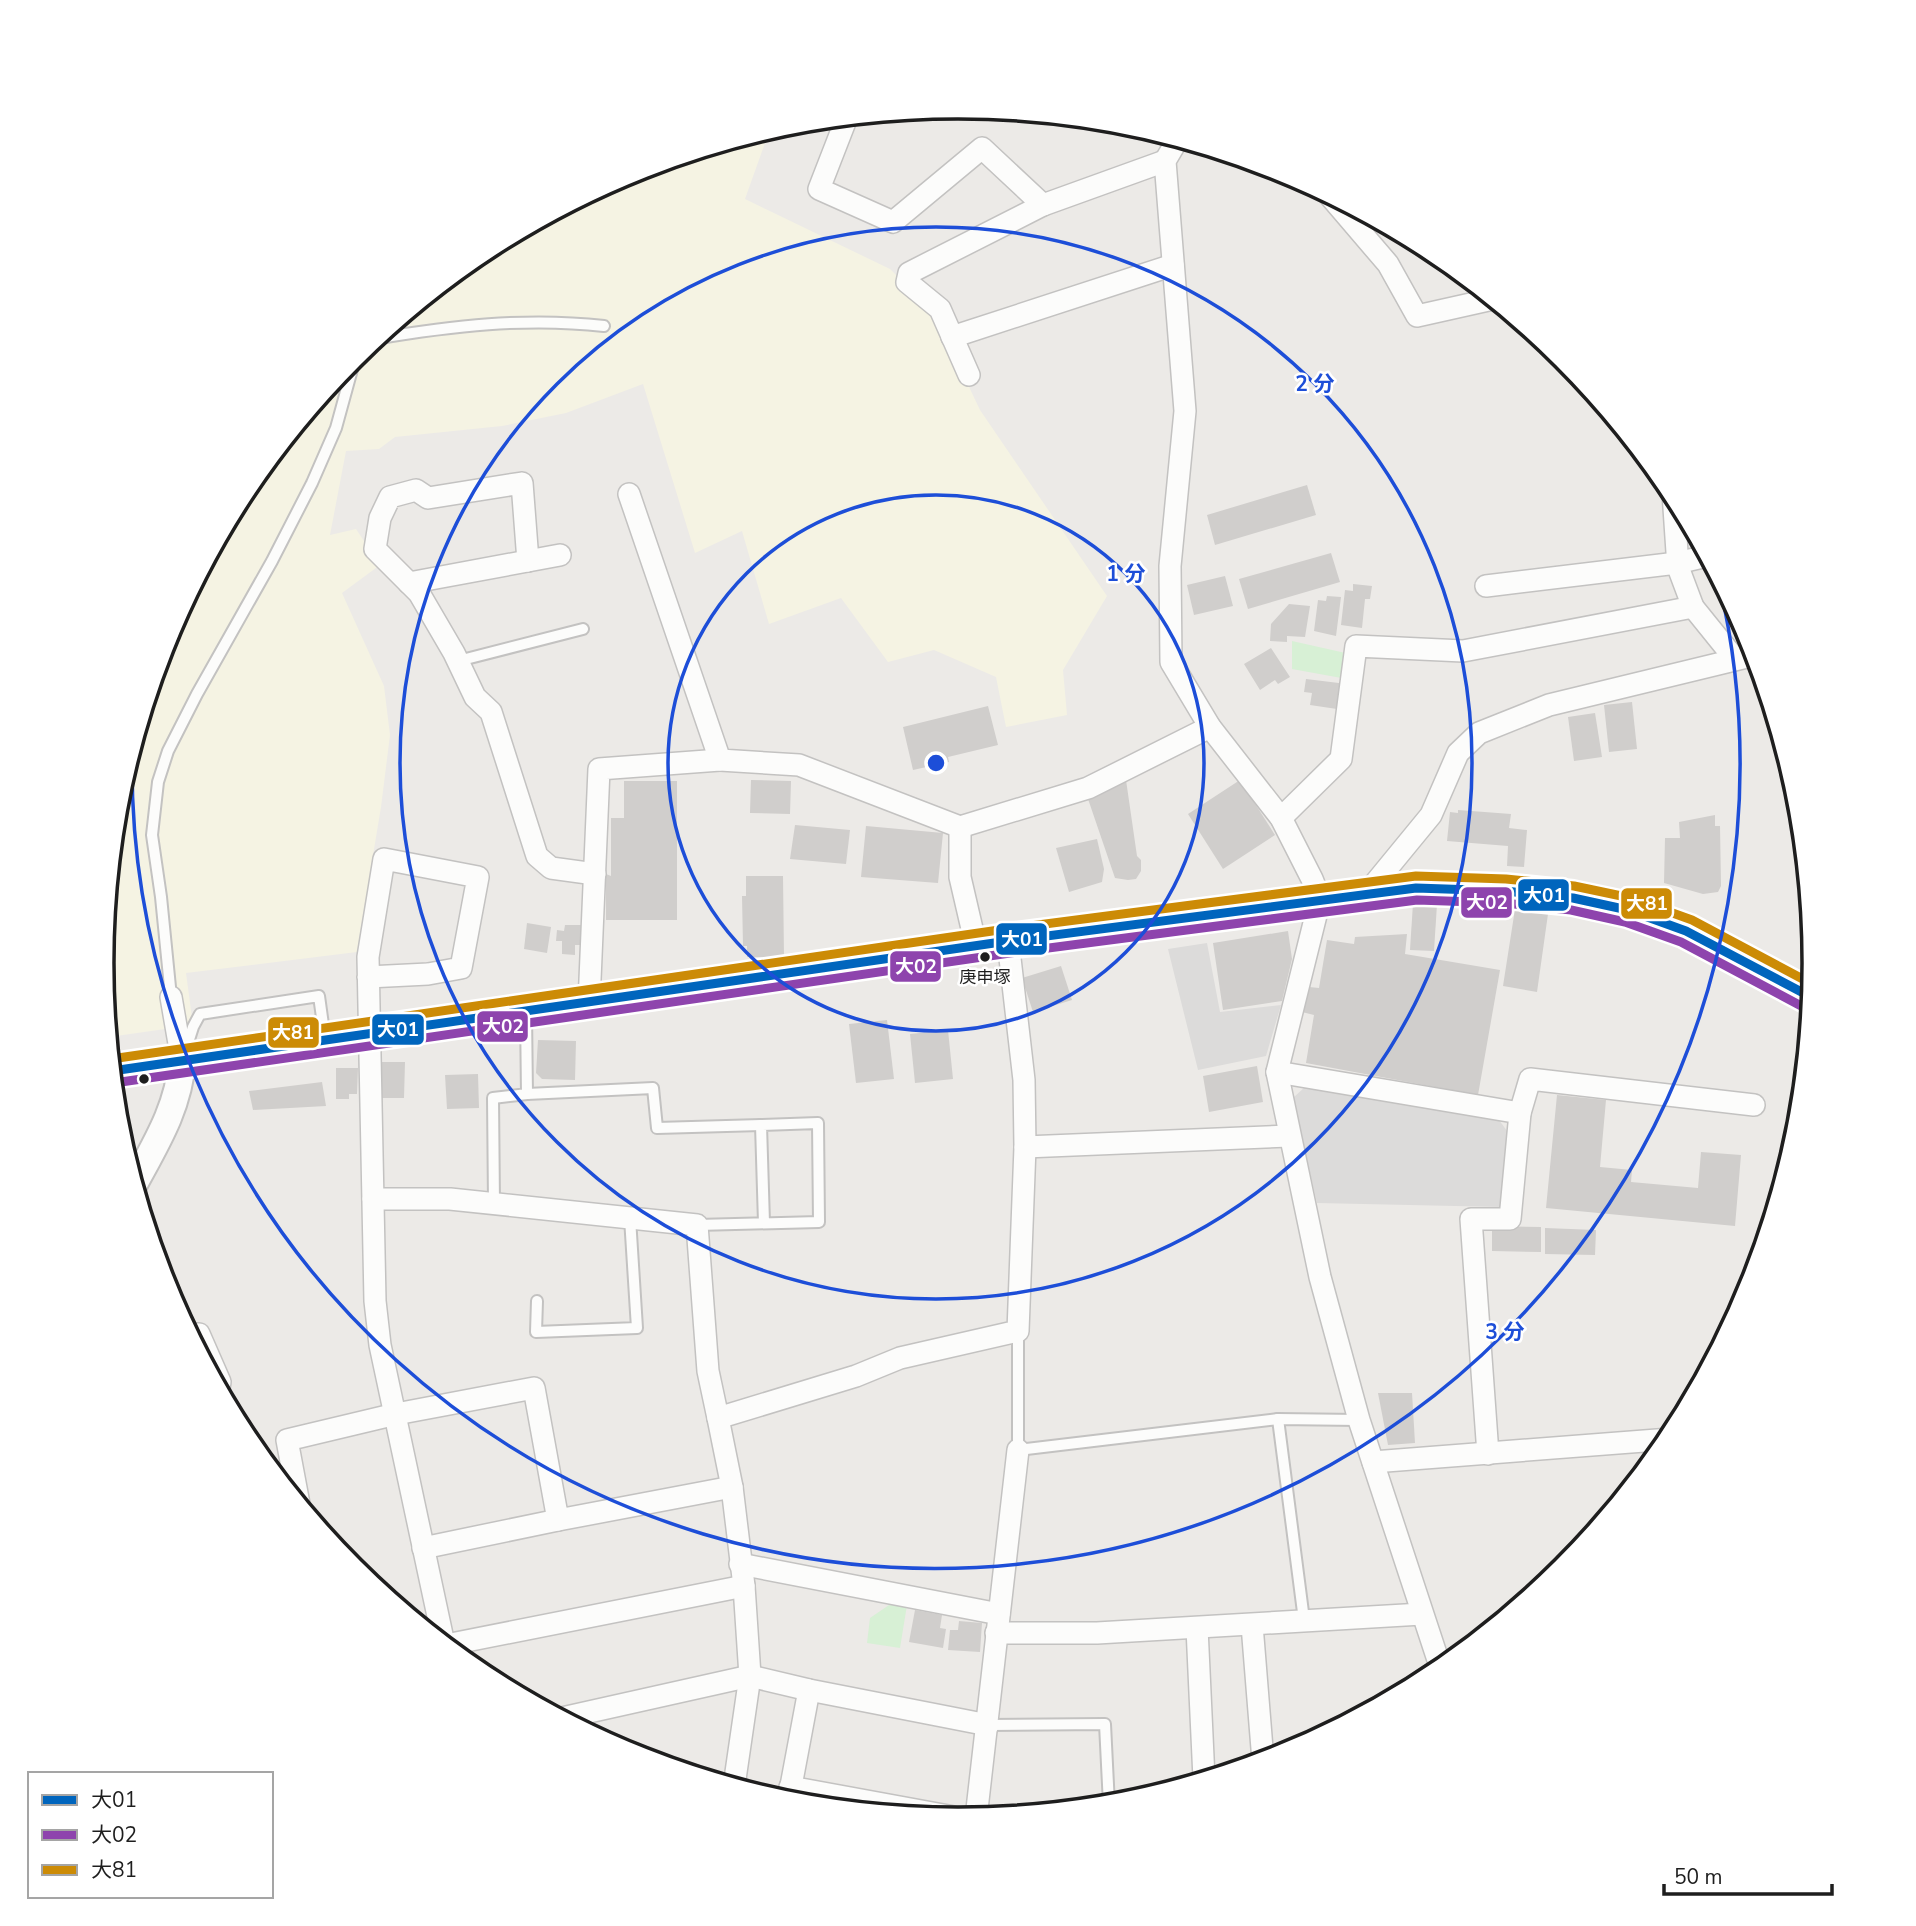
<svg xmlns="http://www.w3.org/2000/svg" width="1916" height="1926" font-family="'Nunito Sans','Noto Sans JP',sans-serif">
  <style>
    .education { fill: #f5f3e3 }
    .park { fill: #d7f0d5 }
    .parking { fill: #dcdbda }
    .building { fill: #d0cecc }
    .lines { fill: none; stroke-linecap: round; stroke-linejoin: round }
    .service-casing { stroke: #c3c2c1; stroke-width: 14 }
    .minor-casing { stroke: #c3c2c1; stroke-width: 24 }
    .tertiary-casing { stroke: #c3c2c1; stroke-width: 30 }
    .secondary-casing { stroke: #949481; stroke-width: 33 }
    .service { stroke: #fcfcfb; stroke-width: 10 }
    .minor { stroke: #fcfcfb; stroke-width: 21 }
    .tertiary { stroke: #fcfcfb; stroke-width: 26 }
    .secondary { stroke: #f2f2eb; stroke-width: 30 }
    .bus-1-casing { stroke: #fff; stroke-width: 14 }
    .bus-2-casing { stroke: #fff; stroke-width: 14 }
    .bus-3-casing { stroke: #fff; stroke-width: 14 }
    .bus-1 { stroke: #0065bd; stroke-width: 9 }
    .bus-2 { stroke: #8e44ad; stroke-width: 9 }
    .bus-3 { stroke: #cc8b06; stroke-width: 9 }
    .ring { fill: none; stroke: #1d4ed8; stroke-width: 3.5 }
    .bus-dot { fill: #1e1e1e; stroke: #fff; stroke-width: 2.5 }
    .labels { text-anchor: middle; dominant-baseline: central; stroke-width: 5; stroke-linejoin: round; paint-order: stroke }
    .bus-label { font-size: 17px; fill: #1e1e1e; stroke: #fff }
    .rim { fill: none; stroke: #1e1e1e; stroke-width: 3.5 }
    .centre { fill: #1d4ed8; stroke: #fff; stroke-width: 3.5 }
    .ring-label { font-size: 21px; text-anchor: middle; font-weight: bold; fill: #1d4ed8; stroke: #fff; stroke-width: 5; stroke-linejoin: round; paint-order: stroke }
    .line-badge { stroke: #fff; stroke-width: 2.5 }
    .badge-label { font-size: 19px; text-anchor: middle; font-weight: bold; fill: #fff }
  </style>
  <rect width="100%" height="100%" fill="#eceae7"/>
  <path class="education" d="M 770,129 L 745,199 L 890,269 L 934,313 L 980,410 L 1107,596 L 1063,670 L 1067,715 L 1006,727 L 996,677 L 934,650 L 888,662 L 841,598 L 769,624 L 742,531 L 695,553 L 643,384 L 566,413 L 502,426 L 395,437 L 379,449 L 346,451 L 330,535 L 356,529 L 380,565 L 342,593 L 384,686 L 390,735 L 381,807 L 357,952 L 186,973 L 193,1025 L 109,1037 L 102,963 L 118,796 L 167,635 L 246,487 L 353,357 L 482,251 L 631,172 Z"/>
  <g class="park">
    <path d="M 1292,641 L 1350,654 L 1347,679 L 1292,669 Z"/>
    <path d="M 892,1603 L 907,1605 L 900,1648 L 867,1643 L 870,1618 Z"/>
  </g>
  <g class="parking">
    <path d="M 1207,943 L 1220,1012 L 1281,1005 L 1266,1056 L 1198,1070 L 1168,949 Z"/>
    <path d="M 1305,1087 L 1499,1120 L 1510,1135 L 1502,1207 L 1317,1203 L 1293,1098 Z"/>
  </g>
  <g class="building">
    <path d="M 1307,485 L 1316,515 L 1215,545 L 1207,515 Z"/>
    <path d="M 1331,553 L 1340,582 L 1248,609 L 1239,579 Z"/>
    <path d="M 1225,576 L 1233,606 L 1194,615 L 1187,585 Z"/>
    <path d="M 1353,584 L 1372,586 L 1370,599 L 1365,599 L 1362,628 L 1341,625 L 1345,590 L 1353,591 Z"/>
    <path d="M 1327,596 L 1341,597 L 1336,636 L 1314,631 L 1318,600 L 1326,601 Z"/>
    <path d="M 1289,604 L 1310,606 L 1305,637 L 1287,636 L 1287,642 L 1270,641 L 1271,624 Z"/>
    <path d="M 1271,648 L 1290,677 L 1278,684 L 1275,680 L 1260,690 L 1244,664 Z"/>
    <path d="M 1306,679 L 1347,684 L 1337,709 L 1310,705 L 1312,693 L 1304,692 Z"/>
    <path d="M 1632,702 L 1637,749 L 1609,752 L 1604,705 Z"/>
    <path d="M 988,706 L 998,745 L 948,757 L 949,762 L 913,770 L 903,727 Z"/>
    <path d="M 1595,713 L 1602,757 L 1574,761 L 1568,717 Z"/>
    <path d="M 751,780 L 791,781 L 790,814 L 750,813 Z"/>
    <path d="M 1126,780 L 1137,856 L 1141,860 L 1141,871 L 1136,879 L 1128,880 L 1115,878 L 1087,796 Z"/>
    <path d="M 1240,780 L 1275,835 L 1223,869 L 1188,814 Z"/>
    <path d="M 624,781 L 677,781 L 677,920 L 606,920 L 606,874 L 611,876 L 611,818 L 624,818 Z"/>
    <path d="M 1458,810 L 1511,814 L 1509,828 L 1527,830 L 1524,867 L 1507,866 L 1508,846 L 1447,841 L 1450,812 L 1458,813 Z"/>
    <path d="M 1715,815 L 1715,826 L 1720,826 L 1721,886 L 1718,892 L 1703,894 L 1664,883 L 1665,838 L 1680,838 L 1679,822 Z"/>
    <path d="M 795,825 L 850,830 L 846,864 L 790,859 Z"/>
    <path d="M 866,826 L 943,833 L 938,883 L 861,877 Z"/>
    <path d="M 1097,839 L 1104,869 L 1102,882 L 1069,892 L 1056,848 Z"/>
    <path d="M 746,876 L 783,876 L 784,957 L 747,957 L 747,946 L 743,946 L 742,896 L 746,896 Z"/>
    <path d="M 1413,903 L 1437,904 L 1434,951 L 1410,950 Z"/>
    <path d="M 1515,909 L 1548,914 L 1537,992 L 1503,986 Z"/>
    <path d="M 527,923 L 551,927 L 547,953 L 524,949 Z"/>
    <path d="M 565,925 L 584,925 L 583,945 L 575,945 L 575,955 L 562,954 L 562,941 L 556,941 L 557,930 L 564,931 Z"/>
    <path d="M 1288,931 L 1292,959 L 1282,1001 L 1223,1010 L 1213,943 Z"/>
    <path d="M 1407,934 L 1405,954 L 1500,970 L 1478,1095 L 1306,1063 L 1314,1015 L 1302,1012 L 1309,987 L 1319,988 L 1327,940 L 1354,944 L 1355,937 Z"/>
    <path d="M 1061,966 L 1072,1000 L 1033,1012 L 1022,978 Z"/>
    <path d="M 887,1020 L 894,1079 L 856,1083 L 849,1024 Z"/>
    <path d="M 948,1030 L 953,1079 L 915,1083 L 910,1034 Z"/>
    <path d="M 538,1040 L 576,1041 L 575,1080 L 542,1079 L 536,1073 Z"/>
    <path d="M 377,1062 L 405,1062 L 404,1098 L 377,1098 Z"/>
    <path d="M 1257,1066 L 1263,1102 L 1209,1112 L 1203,1076 Z"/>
    <path d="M 336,1068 L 358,1068 L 357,1094 L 349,1094 L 349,1099 L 336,1099 Z"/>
    <path d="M 478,1074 L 479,1108 L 447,1109 L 445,1075 Z"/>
    <path d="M 322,1082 L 326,1106 L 253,1110 L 249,1091 Z"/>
    <path d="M 1557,1095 L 1606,1100 L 1600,1167 L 1632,1170 L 1631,1182 L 1698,1188 L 1701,1152 L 1741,1155 L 1735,1226 L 1546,1208 Z"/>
    <path d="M 1492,1226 L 1541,1227 L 1541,1252 L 1492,1251 Z"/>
    <path d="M 1545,1228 L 1596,1230 L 1595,1255 L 1545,1254 Z"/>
    <path d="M 1378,1393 L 1412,1393 L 1415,1443 L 1388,1445 Z"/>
    <path d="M 915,1610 L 942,1615 L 940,1628 L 946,1629 L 943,1648 L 909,1642 Z"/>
    <path d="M 959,1621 L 982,1623 L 980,1652 L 948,1650 L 950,1630 L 958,1630 Z"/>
  </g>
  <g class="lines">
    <defs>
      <g id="service">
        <path d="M 374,339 C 451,326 526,317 604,326"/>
        <path d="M 458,661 L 583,629"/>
        <path d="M 171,997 L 161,897 L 152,835 L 158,782 L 168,751 L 197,694 L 272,561 L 312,483 L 336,428 L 356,355"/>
        <path d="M 185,1052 L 193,1027 L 200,1014 L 319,996 L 325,1039"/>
        <path d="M 527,1094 L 653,1088 L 657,1128 L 761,1125"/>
        <path d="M 494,1204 L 493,1098 L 527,1094 L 526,1013"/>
        <path d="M 697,1225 L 819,1222 L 818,1123 L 761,1125 L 764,1223"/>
        <path d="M 537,1301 L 536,1332 L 637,1328 L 630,1218"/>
        <path d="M 1018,1331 L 1018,1450 L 1278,1419 L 1359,1420"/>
        <path d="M 1278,1419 L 1304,1620"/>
        <path d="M 275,1475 L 293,1471"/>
        <path d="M 988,1725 L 1105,1724 L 1109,1805"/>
      </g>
      <g id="minor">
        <path d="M 847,117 L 819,189 L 893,222 L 982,148 L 1043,205"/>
        <path d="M 1178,139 L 1165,161 L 1185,411 L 1170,566 L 1171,662 L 1210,727 L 1281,818 L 1312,879 L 1320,899 L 1277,1072 L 1320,1277 L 1359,1420 L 1441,1669"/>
        <path d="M 1329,195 L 1388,264 L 1417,316 L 1493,299"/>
        <path d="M 952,337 L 1173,265"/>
        <path d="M 969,375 L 940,309 L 907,282 L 909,273 L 1043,205 L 1165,161"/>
        <path d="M 1673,493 L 1678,567 L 1693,607 L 1735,659"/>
        <path d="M 629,494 L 720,760 L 799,765 L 960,827 L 1088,788 L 1210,727"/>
        <path d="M 528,561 L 522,483 L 428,498 L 416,490 L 390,497 L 380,518 L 375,549 L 419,593 L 454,653 L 475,697 L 491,712 L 537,856 L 551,868 L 595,874"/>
        <path d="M 409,583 L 560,555"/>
        <path d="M 1486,586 L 1677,563 L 1707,556"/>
        <path d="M 1281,818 L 1341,759 L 1356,646 L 1463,651 L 1693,607"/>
        <path d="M 960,827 L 960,877 L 976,946"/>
        <path d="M 1367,893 L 1431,815 L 1458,753 L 1479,733 L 1549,705 L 1755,655"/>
        <path d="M 368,977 L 428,974 L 461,968 L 478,877 L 384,859 L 368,957 L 375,1301 L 380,1345 L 444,1644"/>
        <path d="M 171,997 L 182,1061"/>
        <path d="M 589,1003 L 599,769 L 720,760"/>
        <path d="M 1277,1072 L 1520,1113 L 1510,1219 L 1471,1219 L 1488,1454"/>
        <path d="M 1520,1113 L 1530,1079 L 1754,1105"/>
        <path d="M 1025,1147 L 1289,1136"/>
        <path d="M 373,1199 L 450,1199 L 697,1225 L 708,1371 L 718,1418"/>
        <path d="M 190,1335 L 199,1334 L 220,1382 L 219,1388"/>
        <path d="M 1373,1462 L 1670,1439"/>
        <path d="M 299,1504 L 287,1440 L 396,1414 L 534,1388 L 558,1520 L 732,1487"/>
        <path d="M 423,1548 L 558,1520"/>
        <path d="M 740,1564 L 999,1614"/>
        <path d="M 1252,1625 L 1263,1761"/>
        <path d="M 1197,1628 L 1204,1779"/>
        <path d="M 996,1633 L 1097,1633 L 1422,1614"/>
        <path d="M 446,1645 L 744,1586"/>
        <path d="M 562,1718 L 750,1676 L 809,1690 L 988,1725"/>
        <path d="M 734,1786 L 750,1676 L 744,1586 L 732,1487 L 718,1418 L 856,1376 L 900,1358 L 1018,1331 L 1025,1147 L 1024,1080 L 1008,941"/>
        <path d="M 790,1787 L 965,1819"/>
        <path d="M 788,1802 L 809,1690"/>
        <path d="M 976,1818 L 1018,1450"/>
      </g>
      <path id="tertiary" d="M 134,1184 C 155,1145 179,1107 182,1061"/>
      <path id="secondary" d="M 112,1071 L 1008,941 L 1320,899 L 1416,888 L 1457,888 L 1505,891 L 1573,898 L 1628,910 L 1686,931 L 1811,997"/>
    </defs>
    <use href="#service" class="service-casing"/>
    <use href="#minor" class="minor-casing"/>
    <use href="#tertiary" class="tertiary-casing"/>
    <use href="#secondary" class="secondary-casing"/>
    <use href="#service" class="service"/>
    <use href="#minor" class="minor"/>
    <use href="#tertiary" class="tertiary"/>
    <use href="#secondary" class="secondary"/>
    <defs>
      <path id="bus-1" d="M 112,1071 L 1008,941 L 1416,888 L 1505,891 L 1573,898 L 1628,910 L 1686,931 L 1811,997"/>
      <path id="bus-2" d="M 114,1083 L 1010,953 L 1417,900 L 1504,903 L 1571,910 L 1625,922 L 1681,942 L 1805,1008"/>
      <path id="bus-3" d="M 111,1059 L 1006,929 L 1416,876 L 1506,879 L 1574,886 L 1631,898 L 1692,920 L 1812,984"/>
    </defs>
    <use href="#bus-1" class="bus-1-casing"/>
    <use href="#bus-2" class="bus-2-casing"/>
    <use href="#bus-3" class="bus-3-casing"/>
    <use href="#bus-1" class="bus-1"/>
    <use href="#bus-2" class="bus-2"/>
    <use href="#bus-3" class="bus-3"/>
  </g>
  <g class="ring">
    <circle cx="936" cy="763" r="268"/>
    <circle cx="936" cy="763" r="536"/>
    <path d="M1719 582A804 804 0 1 1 132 756"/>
  </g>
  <g class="bus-dot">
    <circle cx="985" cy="957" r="6"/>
    <circle cx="144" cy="1079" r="6"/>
  </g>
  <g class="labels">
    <g class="bus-label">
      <text x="985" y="977">庚申塚</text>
    </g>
  </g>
  <path d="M0 0H1916V1926H0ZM114 963a844 844 0 1 1 1688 0a844 844 0 1 1-1688 0Z" fill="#fff" fill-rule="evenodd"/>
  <path class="rim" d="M114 963a844 844 0 1 1 1688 0a844 844 0 1 1-1688 0Z"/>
  <circle cx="936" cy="763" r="10" class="centre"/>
  <g class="ring-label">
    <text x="1315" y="391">2 分</text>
    <text x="1126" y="581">1 分</text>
    <text x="1505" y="1339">3 分</text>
  </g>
  <g class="line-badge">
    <rect x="1517" y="878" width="53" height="34" rx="7" fill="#0065bd"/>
    <rect x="1460" y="886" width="53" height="33" rx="7" fill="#8e44ad"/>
    <rect x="1620" y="887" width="53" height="33" rx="7" fill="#cc8b06"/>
    <rect x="995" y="922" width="53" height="34" rx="7" fill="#0065bd"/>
    <rect x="889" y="950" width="53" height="33" rx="7" fill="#8e44ad"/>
    <rect x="476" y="1010" width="53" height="33" rx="7" fill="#8e44ad"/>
    <rect x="371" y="1013" width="54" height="33" rx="7" fill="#0065bd"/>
    <rect x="267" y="1016" width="53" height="33" rx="7" fill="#cc8b06"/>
  </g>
  <g class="badge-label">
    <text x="1544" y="902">大01</text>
    <text x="1487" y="909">大02</text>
    <text x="1647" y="910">大81</text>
    <text x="1022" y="946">大01</text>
    <text x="916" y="973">大02</text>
    <text x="503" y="1033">大02</text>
    <text x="398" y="1036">大01</text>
    <text x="293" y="1039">大81</text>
  </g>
  <rect x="28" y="1772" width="245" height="126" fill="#ffffff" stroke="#a5a5a5" stroke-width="2"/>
  <rect x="42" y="1795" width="35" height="10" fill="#0065bd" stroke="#a5a5a5" stroke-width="2"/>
  <text x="91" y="1807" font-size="21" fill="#1e1e1e">大01</text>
  <rect x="42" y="1830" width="35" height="10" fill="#8e44ad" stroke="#a5a5a5" stroke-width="2"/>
  <text x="91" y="1842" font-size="21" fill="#1e1e1e">大02</text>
  <rect x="42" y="1865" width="35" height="10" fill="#cc8b06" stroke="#a5a5a5" stroke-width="2"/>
  <text x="91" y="1877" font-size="21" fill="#1e1e1e">大81</text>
  <path d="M1664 1884v10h168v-10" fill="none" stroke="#1e1e1e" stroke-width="3.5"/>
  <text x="1674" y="1884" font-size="21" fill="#1e1e1e" stroke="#ffffff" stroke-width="5" paint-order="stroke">50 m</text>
</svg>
